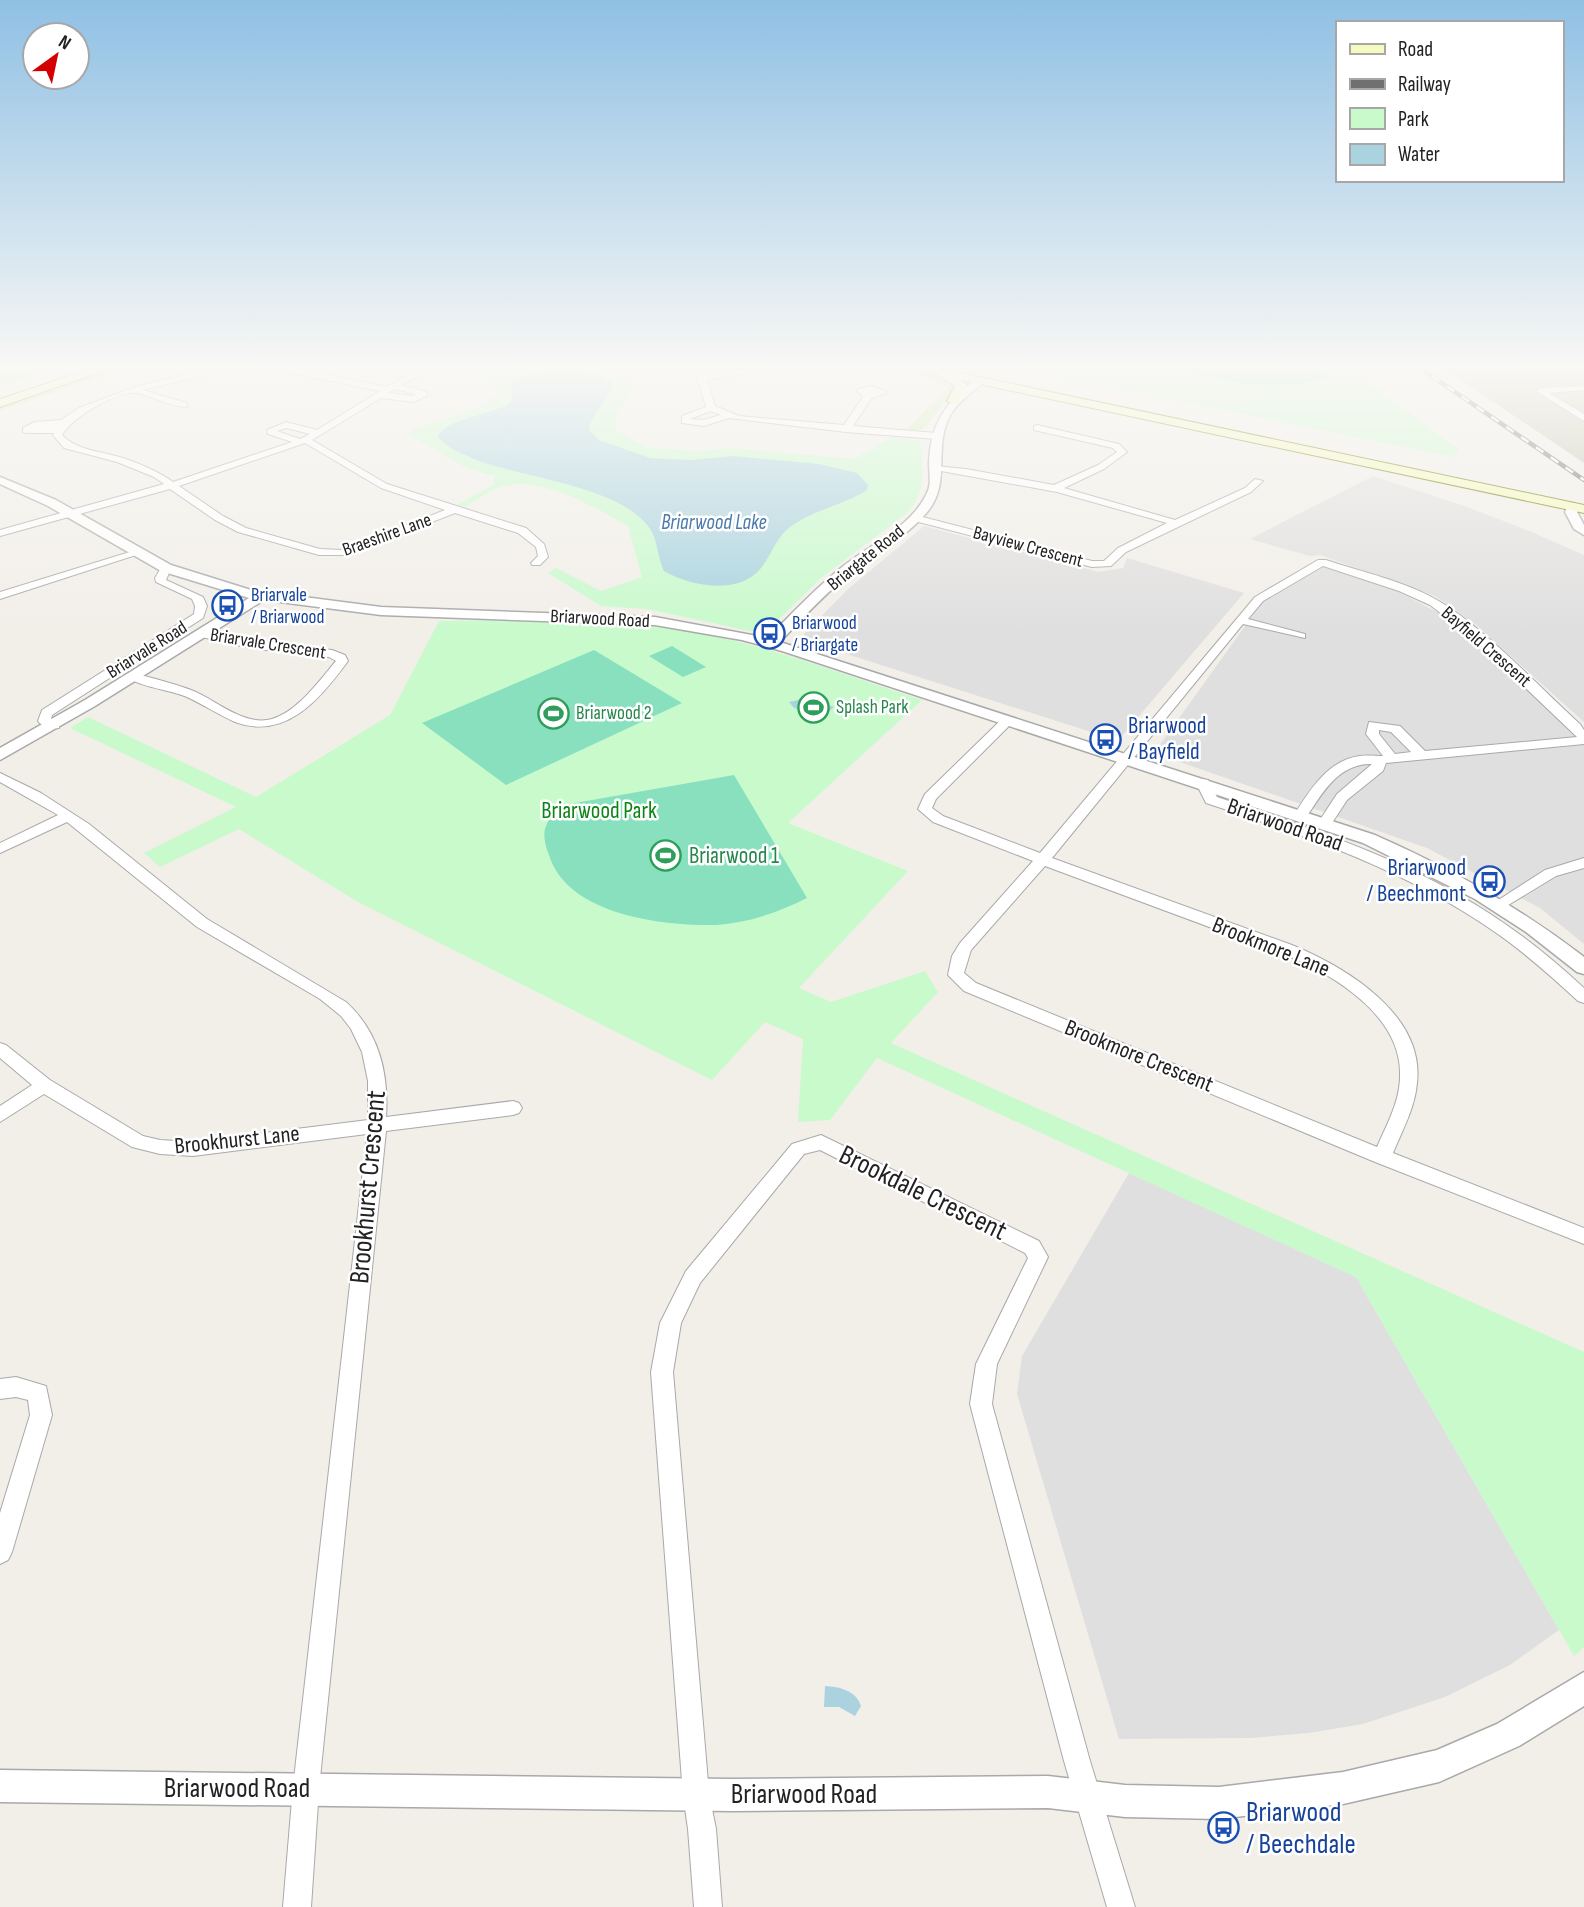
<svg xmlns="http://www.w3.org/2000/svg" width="1584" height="1907" font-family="'Sofia Sans Condensed',sans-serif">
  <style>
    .residential { fill: #e0dfdf }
    .construction { fill: #c7c7b4 }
    .grass { fill: #cdebb0 }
    .park { fill: #c8facc }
    .pitch { fill: #88e0be }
    .water { fill: #aad3df }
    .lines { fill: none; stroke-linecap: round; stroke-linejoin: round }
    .minor-casing { stroke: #a9a9a9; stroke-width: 2 }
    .tertiary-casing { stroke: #a9a9a9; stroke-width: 3 }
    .secondary-casing { stroke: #707d05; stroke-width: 2 }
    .minor { fill: #fff; fill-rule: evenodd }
    .tertiary { fill: #fff; fill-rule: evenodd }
    .secondary { fill: #f7fabf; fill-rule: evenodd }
    .rail-casing { stroke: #707070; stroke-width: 4.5 }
    .rail { stroke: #fff; stroke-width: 2.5; stroke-dasharray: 9; stroke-linecap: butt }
    .labels { text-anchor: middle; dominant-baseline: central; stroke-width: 5; stroke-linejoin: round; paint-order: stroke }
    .far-street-label { font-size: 19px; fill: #222; stroke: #fff }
    .far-transit-label { font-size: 19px; fill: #164399; stroke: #fff; text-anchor: start }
    .far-leisure-label { font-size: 19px; fill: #27864d; stroke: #fff; text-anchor: start }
    .far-water-label { font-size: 21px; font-style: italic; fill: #4a7aab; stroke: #fff }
    .transit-label { font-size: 23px; fill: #164399; stroke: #fff; text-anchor: start }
    .park-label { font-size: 23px; fill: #0c8416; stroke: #fff }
    .street-label { font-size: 23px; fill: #222; stroke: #fff }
    .leisure-label { font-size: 23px; fill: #27864d; stroke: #fff; text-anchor: start }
    .near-street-label { font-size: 28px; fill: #222; stroke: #fff }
    .near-transit-label { font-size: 28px; fill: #164399; stroke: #fff; text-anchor: start }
  </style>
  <rect width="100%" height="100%" fill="#f2efe9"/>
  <g class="residential">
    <path d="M 1373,476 L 1464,506 L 1522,528 L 1584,555 L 1584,722 L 1475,624 L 1435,596 L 1320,555 L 1310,556 L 1250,539 Z"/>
    <path d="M 924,526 L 1098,572 L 1123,568 L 1127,558 L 1244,593 L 1122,736 L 1110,738 L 806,641 L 804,634 L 847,590 Z"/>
    <path d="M 1323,567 L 1393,589 L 1454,621 L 1584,742 L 1584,944 L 1540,908 L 1427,848 L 1154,753 L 1263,601 Z"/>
    <path d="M 1129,1173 L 1356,1277 L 1559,1630 L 1510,1665 L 1445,1697 L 1363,1724 L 1309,1733 L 1251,1738 L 1119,1739 L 1017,1394 L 1022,1356 Z"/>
  </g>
  <path class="construction" d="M 1440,366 L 1584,366 L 1584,463 Z"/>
  <g class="grass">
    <path d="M 0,366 L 65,366 L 0,387 Z"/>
    <path d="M 117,366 L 133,366 L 0,411 L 0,405 Z"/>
    <path d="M 872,366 C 901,366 932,369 957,384 L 951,395 L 922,430 L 906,430 L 948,388 L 934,379 Z"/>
  </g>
  <g class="park">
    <path d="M 450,366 L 514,366 L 518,369 L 599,366 L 625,373 L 635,387 L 616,418 L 616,430 L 646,447 L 695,451 L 730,448 L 854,459 L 892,437 L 920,441 C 923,469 927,493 906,514 L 822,577 L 772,626 L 759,631 L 750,631 L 647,609 L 601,606 L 548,573 L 556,568 L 601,591 L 642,577 L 628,526 C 595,507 543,477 504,486 C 491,489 477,500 465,507 L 457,505 L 493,485 L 494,476 L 466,468 L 410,435 L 414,429 L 480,406 L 496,395 L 493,378 Z"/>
    <path d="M 1002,366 L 1347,366 L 1459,450 L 1454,457 Z"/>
    <path d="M 517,620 C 581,622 645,622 708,635 C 781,650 851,677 922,700 L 788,823 L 908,871 L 799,988 L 831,1002 L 925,971 L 938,992 L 891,1043 L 1584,1352 L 1584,1647 L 1574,1656 L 1356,1277 L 877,1058 L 830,1120 L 798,1122 L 803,1039 L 765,1022 L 712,1080 L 358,902 L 239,829 L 160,867 L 144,853 L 236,807 L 70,728 L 88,717 L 256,797 L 390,715 L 439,621 Z"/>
  </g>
  <g class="pitch">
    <path d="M 1171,366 L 1313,366 L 1327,378 C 1278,393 1218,383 1171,366 Z"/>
    <path d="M 672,646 L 706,667 L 683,677 L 649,656 Z"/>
    <path d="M 594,650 L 682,703 L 506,785 L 422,723 Z"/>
    <path d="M 734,775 L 807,898 C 779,912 748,923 716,925 C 663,926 567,915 549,855 C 546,848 543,837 545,829 C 547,821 554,813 558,806 Z"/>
  </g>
  <g class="water">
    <path d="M 575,370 L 597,374 L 613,384 C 609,401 591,413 589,430 L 599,440 L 650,458 L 691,460 L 733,456 L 819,464 L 857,473 L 868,485 L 867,490 C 844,505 816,509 793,525 C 776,536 773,553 761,568 C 739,596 690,586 664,571 C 657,557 658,538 648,526 C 616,485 522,478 474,459 C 461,453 447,448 438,437 C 444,419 492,415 510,403 L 513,394 L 512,382 C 528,369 555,370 575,370 Z"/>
    <path d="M 807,698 L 834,707 L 822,718 L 794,708 L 789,702 Z"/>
    <path d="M 825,1686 C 839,1687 856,1690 861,1706 L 855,1716 L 839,1707 L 824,1707 Z"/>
  </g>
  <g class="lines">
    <defs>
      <g id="minor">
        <path d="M 220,366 L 243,366 L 143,390 L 187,403 L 187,407 C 171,407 154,397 138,393 C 119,389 71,418 62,435 C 77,451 102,451 123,458 C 140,464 158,471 173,482 L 292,442 L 268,434 L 267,430 L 286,422 L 317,430 L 380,391 L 255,366 L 292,367 L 386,387 L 426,366 L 437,366 L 401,385 L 427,392 L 427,396 L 413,402 L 381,398 L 312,440 L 387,484 L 526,528 L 544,544 L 548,557 L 540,565 L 532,565 L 531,563 L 538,556 L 536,547 L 518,533 L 455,513 L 348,555 L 319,555 L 238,532 L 215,520 L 170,489 L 0,536 L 0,530 L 164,484 L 154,477 L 117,462 L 64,448 L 53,435 L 54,433 L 26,433 L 23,432 L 23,428 L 34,422 L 61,420 L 79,408 L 135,387 ZM 395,389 L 416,394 L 412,396 L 388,393 ZM 286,428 L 310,434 L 300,439 L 277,431 ZM 305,443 L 381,488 L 445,510 L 343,550 L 320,549 L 246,528 L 223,516 L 179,486 Z"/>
        <path d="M 689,366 L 698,366 L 705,375 L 766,367 L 763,371 L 707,380 L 715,406 L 739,416 L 844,425 L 863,397 L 857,391 L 858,389 L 872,386 L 888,392 L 871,399 L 853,426 L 936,433 L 940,436 L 936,439 L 846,432 L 729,418 L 704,426 L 682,423 L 682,416 L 706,407 L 697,376 ZM 711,411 L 721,415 L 703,420 L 690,419 Z"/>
        <path d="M 1584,386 L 1584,390 L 1549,393 L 1584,414 L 1584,421 L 1536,391 L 1540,388 Z"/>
        <path d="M 1037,425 L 1119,444 L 1127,452 L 1104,469 L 1064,488 L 1175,520 L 1245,488 L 1255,479 L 1263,481 L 1251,492 L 1126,552 L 1111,566 L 1092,567 L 911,520 L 910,518 L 915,515 L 1092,561 L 1104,561 L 1118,548 L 1167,523 L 1057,492 L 930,469 L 935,466 L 966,469 L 1054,485 L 1098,465 L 1117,452 L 1113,448 L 1034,430 L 1034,426 Z"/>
        <path d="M 133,551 L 142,553 L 0,599 L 0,592 Z"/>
        <path d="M 1318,560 L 1326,560 C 1362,572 1404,581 1437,600 C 1484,627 1538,686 1580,724 L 1584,730 L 1584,744 L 1386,763 L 1383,771 L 1347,800 L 1330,826 L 1320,826 L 1318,823 L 1337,794 L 1372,764 C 1339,763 1322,793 1306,818 L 1296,818 L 1294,815 C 1310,790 1328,760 1360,756 C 1368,755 1376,756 1383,756 L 1366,734 L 1369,722 L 1400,726 L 1425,751 L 1577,737 L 1473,638 L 1430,605 L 1399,591 L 1323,566 L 1263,601 L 1248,619 L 1305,634 L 1305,638 L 1243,624 L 1052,858 L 1292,945 C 1345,967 1425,1014 1417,1083 C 1415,1108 1402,1131 1393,1153 L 1584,1228 L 1584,1244 L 1375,1162 L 964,991 L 948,975 L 952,956 L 960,943 L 1033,861 L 933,822 L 918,809 L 925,794 L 1003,718 L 1011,718 L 1011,724 L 936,799 L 932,808 L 943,816 L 1040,853 L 1255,597 ZM 1379,730 L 1391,732 L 1411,752 L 1395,754 L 1379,734 ZM 1045,866 L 1298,960 C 1343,981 1402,1020 1400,1076 C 1400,1101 1387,1124 1377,1147 L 976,983 L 964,973 L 971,950 Z"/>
        <path d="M 166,565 L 171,568 L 166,580 L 203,597 L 207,606 L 203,618 L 52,715 L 51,719 L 59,722 L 59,728 C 52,729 42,727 38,721 L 42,710 L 194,614 L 195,606 L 192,599 L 156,582 L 155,578 L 162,566 Z"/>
        <path d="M 201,631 L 250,640 L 332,650 L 345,655 L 348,661 C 321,698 286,741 235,722 C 219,715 204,705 187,697 C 171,690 140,687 127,677 L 133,673 C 152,678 172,683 191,690 C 215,699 244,727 272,719 C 298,711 319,681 336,661 L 329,657 L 250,648 L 197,636 L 197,632 Z"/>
        <path d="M 0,773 L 41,793 L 89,824 L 207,919 L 346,1002 C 379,1032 389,1074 386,1117 L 513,1101 L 519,1103 L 522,1108 L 519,1113 L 513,1115 L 386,1131 L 319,1788 L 311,1907 L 283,1907 L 293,1788 L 367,1134 L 193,1156 L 160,1154 L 132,1147 L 44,1094 L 0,1122 L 0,1106 L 32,1085 L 0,1058 L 0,1043 L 6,1045 L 50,1080 L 143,1136 L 160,1140 L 193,1142 L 368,1120 L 368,1081 L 362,1052 L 351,1029 L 341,1016 L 320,999 L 197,927 L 67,822 L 0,853 L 0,843 L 58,815 L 0,782 Z"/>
        <path d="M 1203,779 L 1208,780 L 1217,797 C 1316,830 1418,863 1505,924 C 1533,943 1559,965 1584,988 L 1584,1003 L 1578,1001 C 1551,976 1523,951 1492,930 C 1405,870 1306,836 1206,803 L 1196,783 Z"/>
        <path d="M 1584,858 L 1584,868 L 1556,876 L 1505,907 L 1495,907 L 1492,904 L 1545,870 Z"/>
        <path d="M 821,1135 L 1039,1241 L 1048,1257 L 997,1364 L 992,1404 L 1090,1761 L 1135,1907 L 1107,1907 L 1064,1761 L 970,1404 L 976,1364 L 1028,1258 L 1025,1253 L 820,1150 L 804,1154 L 700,1283 L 681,1323 L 673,1372 L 709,1794 L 716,1829 L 722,1907 L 694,1907 L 688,1829 L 683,1794 L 651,1372 L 660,1323 L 686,1271 L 792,1144 Z"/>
        <path d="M 16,1377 L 46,1386 L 52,1415 L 12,1552 L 8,1560 L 0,1564 L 0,1513 L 30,1415 L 28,1400 L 16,1397 L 0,1399 L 0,1379 Z"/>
      </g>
      <g id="tertiary">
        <path d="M 976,379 L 985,381 C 974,392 959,400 951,414 C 932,447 952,481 928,511 C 908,536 878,551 853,571 C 827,592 803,617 780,642 L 1375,835 C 1450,868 1519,907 1584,957 L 1584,974 L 1577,972 L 1526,932 L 1475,899 L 1363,843 L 782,651 L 742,640 L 655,625 L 381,615 L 264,600 L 95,706 L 0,760 L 0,748 L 85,700 L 249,598 L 161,571 L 48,506 L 0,484 L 0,477 L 56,500 L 171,565 L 251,590 L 381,607 L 655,617 L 768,638 C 791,614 815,589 841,568 C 869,545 910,528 926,495 C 932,485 929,474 929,463 C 930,424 946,402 976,379 Z"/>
        <path d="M 1573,503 L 1579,507 L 1577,512 L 1584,525 L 1584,535 L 1574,529 L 1565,512 L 1569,504 Z"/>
        <path d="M 1584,1672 L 1584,1706 L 1519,1746 L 1439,1782 L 1343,1804 L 1219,1819 L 1125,1817 L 1048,1808 L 732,1811 L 0,1802 L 0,1770 L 732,1779 L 1048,1776 L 1125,1785 L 1219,1787 L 1343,1772 L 1437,1750 L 1497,1724 Z"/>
      </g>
      <g id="secondary">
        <path d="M 99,366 L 117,366 L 0,407 L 0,399 Z"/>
        <path d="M 905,366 L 928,366 L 1584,505 L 1584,513 L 961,380 L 967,385 L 957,404 L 953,405 L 947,401 L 955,386 L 938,375 Z"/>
      </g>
    </defs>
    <use href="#minor" class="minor-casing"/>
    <use href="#tertiary" class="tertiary-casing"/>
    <use href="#secondary" class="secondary-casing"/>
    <use href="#minor" class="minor"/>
    <use href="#tertiary" class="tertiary"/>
    <use href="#secondary" class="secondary"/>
    <defs>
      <path id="rail" d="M 1417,366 L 1584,480"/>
    </defs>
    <use href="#rail" class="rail-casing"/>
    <use href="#rail" class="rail"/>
  </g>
  <linearGradient id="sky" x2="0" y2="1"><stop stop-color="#8fc0e4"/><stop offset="0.58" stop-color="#f9f8f5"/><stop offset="1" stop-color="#f9f8f5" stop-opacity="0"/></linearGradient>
  <rect width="1584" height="633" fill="url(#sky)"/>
  <defs>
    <symbol id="bus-ring" viewBox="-11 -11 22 22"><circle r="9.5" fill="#fff" stroke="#1a4fb4" stroke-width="1.5"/><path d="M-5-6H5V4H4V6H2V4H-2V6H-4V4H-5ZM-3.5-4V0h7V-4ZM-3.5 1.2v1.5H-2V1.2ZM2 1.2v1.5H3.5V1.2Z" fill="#1a4fb4"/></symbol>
    <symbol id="stadium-ring" viewBox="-11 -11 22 22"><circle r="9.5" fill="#fff" stroke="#2e9e5b" stroke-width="1.5"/><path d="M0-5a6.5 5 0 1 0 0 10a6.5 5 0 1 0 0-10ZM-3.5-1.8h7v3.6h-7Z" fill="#2e9e5b"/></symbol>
  </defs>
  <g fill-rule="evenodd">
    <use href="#bus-ring" x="210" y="588" width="35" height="35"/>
    <use href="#bus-ring" x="752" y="616" width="35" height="35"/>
    <use href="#stadium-ring" x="796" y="690" width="35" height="35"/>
    <use href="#stadium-ring" x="536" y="696" width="35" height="35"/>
    <use href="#bus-ring" x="1088" y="722" width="35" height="35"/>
    <use href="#stadium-ring" x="648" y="838" width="35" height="35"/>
    <use href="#bus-ring" x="1472" y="864" width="35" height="35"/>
    <use href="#bus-ring" x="1206" y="1810" width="35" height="35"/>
  </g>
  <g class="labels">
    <g class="far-street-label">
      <text transform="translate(387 535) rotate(-20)">Braeshire Lane</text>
      <text transform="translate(1028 547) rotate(15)">Bayview Crescent</text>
      <text transform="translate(866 558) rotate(-39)">Briargate Road</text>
      <text transform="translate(600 619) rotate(3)">Briarwood Road</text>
      <text transform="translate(268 644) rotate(9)">Briarvale Crescent</text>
      <text transform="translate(1486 647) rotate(41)">Bayfield Crescent</text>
      <text transform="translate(147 650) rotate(-32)">Briarvale Road</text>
    </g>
    <g class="far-transit-label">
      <text x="251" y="595">Briarvale<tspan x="251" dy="22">/ Briarwood</tspan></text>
      <text x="792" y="623">Briarwood<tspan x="792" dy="22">/ Briargate</tspan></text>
    </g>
    <g class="far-leisure-label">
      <text x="836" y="707">Splash Park</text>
      <text x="576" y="713">Briarwood 2</text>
    </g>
    <g class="far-water-label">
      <text x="714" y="522">Briarwood Lake</text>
    </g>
    <g class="transit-label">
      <text x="1128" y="726">Briarwood<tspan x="1128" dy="26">/ Bayfield</tspan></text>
      <text x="1466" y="868" text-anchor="end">Briarwood<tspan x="1466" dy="26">/ Beechmont</tspan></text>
    </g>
    <g class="park-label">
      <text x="599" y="811">Briarwood Park</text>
    </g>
    <g class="street-label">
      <text transform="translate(1285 825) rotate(19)">Briarwood Road</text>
      <text transform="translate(1271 947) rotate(22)">Brookmore Lane</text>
      <text transform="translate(1139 1056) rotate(22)">Brookmore Crescent</text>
      <text transform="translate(237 1140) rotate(-6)">Brookhurst Lane</text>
    </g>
    <g class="leisure-label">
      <text x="689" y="856">Briarwood 1</text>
    </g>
    <g class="near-street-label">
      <text transform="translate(368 1187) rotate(-85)">Brookhurst Crescent</text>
      <text transform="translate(923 1193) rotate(26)">Brookdale Crescent</text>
      <text x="237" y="1788">Briarwood Road</text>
      <text x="804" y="1794">Briarwood Road</text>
    </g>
    <g class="near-transit-label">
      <text x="1246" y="1812">Briarwood<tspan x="1246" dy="32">/ Beechdale</tspan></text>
    </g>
  </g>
  <rect x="1336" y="21" width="228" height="161" fill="#ffffff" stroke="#a7a7a7" stroke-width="2"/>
  <rect x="1350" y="44" width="35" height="10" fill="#f7fabf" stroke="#a7a7a7" stroke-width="2"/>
  <text x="1398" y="56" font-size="21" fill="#222222">Road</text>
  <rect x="1350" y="79" width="35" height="10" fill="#707070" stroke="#a7a7a7" stroke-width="2"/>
  <text x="1398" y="91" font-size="21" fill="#222222">Railway</text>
  <rect x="1350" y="108" width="35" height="21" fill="#c8facc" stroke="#a7a7a7" stroke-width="2"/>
  <text x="1398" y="126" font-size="21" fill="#222222">Park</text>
  <rect x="1350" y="144" width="35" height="21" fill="#aad3df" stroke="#a7a7a7" stroke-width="2"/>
  <text x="1398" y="161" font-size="21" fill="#222222">Water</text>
  <g transform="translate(56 56) rotate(33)"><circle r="33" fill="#ffffff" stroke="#a7a7a7" stroke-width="2"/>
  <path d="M0-5L12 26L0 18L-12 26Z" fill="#d40000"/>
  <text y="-10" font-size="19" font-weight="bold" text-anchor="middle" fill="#222222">N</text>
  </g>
</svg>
